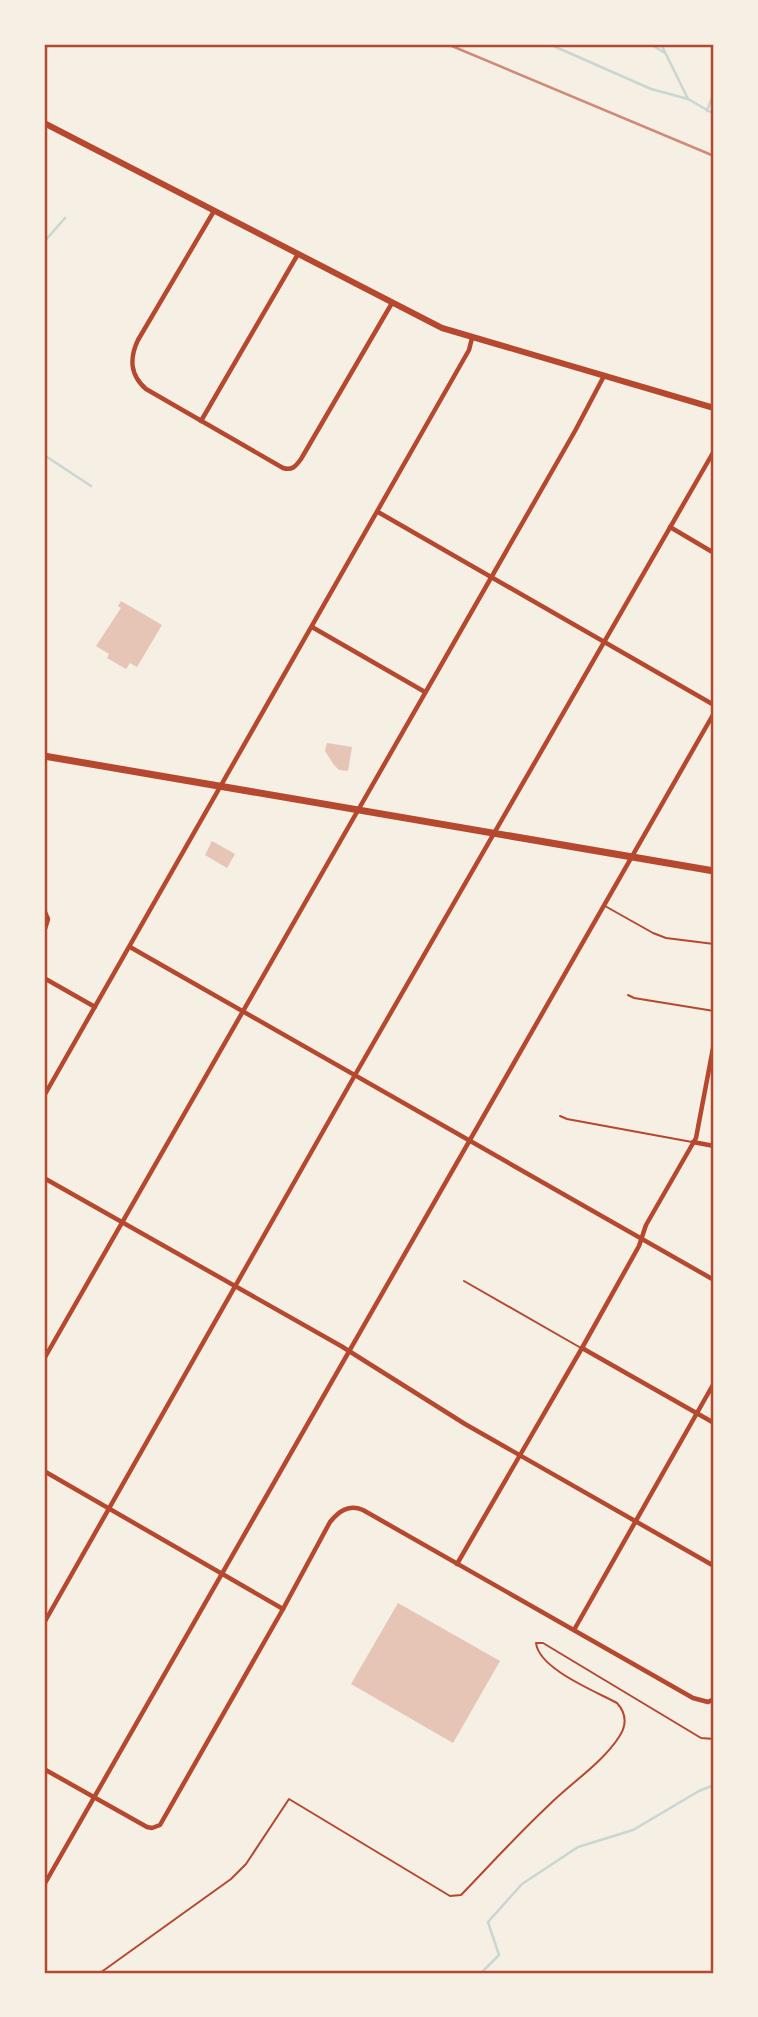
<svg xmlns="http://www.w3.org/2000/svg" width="758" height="2017" font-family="Literata,serif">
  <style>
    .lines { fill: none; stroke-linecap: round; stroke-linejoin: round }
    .stream { stroke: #c9d6d2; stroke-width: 2.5 }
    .building { fill: #e6c5b7 }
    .path { stroke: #b5482f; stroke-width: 2 }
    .service { stroke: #b5482f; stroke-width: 2 }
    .minor { stroke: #b5482f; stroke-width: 4.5 }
    .secondary { stroke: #b5482f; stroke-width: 6 }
    .primary { stroke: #b5482f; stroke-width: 7 }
    .rail { stroke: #cf8b77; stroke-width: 2.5 }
    .neatline { fill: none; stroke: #b5482f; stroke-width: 2.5 }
  </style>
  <rect width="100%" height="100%" fill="#f6efe4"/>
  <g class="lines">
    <g class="stream">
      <path d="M 549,44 L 651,89 L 688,99"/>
      <path d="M 650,44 L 665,53"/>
      <path d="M 661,44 L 688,99 L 714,114"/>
      <path d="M 707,111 L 714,92"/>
      <path d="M 44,242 L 65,218"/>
      <path d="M 44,455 L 91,486"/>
      <path d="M 481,1973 L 499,1955 L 488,1922 L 522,1884 L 578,1847 L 633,1830 L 699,1791 L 714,1785"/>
    </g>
  </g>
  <g class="building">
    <path d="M 121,601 L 162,625 L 137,667 L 130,663 L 126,669 L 107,658 L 109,654 L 96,646 L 121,608 L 118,606 Z"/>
    <path d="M 327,743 L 352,747 L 348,771 L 339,770 L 334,765 L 325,751 Z"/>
    <path d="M 212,841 L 235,854 L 227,868 L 205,855 Z"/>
    <path d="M 398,1603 L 500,1661 L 453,1743 L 351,1684 Z"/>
  </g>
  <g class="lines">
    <path class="path" d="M 100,1973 L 231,1879 L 246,1864 L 289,1799 L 450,1896 L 461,1895 C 490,1865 518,1834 549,1805 C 570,1784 603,1762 619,1737 C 627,1725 626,1713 617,1703 C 595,1691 539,1669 536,1643 L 543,1643 L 701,1738 L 714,1739"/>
    <g class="service">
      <path d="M 605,906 L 653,933 L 666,938 L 714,944"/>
      <path d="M 628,995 L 634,998 L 714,1011"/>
      <path d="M 560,1116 L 567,1119 L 692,1142"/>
      <path d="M 464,1281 L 581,1348"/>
    </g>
    <g class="minor">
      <path d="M 214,211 L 138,340 C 129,359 130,375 146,389 L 283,468 C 292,471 296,466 301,459 L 392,303"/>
      <path d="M 201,421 L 298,254"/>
      <path d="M 378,512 L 714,705"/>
      <path d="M 670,527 L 714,553"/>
      <path d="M 312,627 L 425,692"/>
      <path d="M 44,910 L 48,919 L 44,932"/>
      <path d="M 130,947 L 714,1280"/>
      <path d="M 44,978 L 95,1007"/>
      <path d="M 44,1096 L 469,350 L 472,338"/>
      <path d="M 693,1142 L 714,1146"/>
      <path d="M 44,1178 L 341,1346 L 465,1424 L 714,1566"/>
      <path d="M 582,1348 L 714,1423"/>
      <path d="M 44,1359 L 575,431 L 604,376"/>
      <path d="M 44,1471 L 283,1609"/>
      <path d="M 457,1564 L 582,1348 L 639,1246 L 646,1225 L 696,1138 L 714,1043"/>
      <path d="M 44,1623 L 355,1075 L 714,451"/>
      <path d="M 574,1630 L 714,1383"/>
      <path d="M 44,1769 L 147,1827 L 152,1828 L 160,1825 L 283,1609 L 330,1522 C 339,1511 349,1504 363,1510 L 693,1698 L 708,1702 L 714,1699"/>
      <path d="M 44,1885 L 714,713"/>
    </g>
    <path class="secondary" d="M 44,123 L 442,328 L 714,408"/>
    <path class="primary" d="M 44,756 L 714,871"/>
    <path class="rail" d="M 447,44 L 714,156"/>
  </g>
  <rect width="758" height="2017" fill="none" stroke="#f6efe4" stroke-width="91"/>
  <rect x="46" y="46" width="666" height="1926" class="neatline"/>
</svg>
